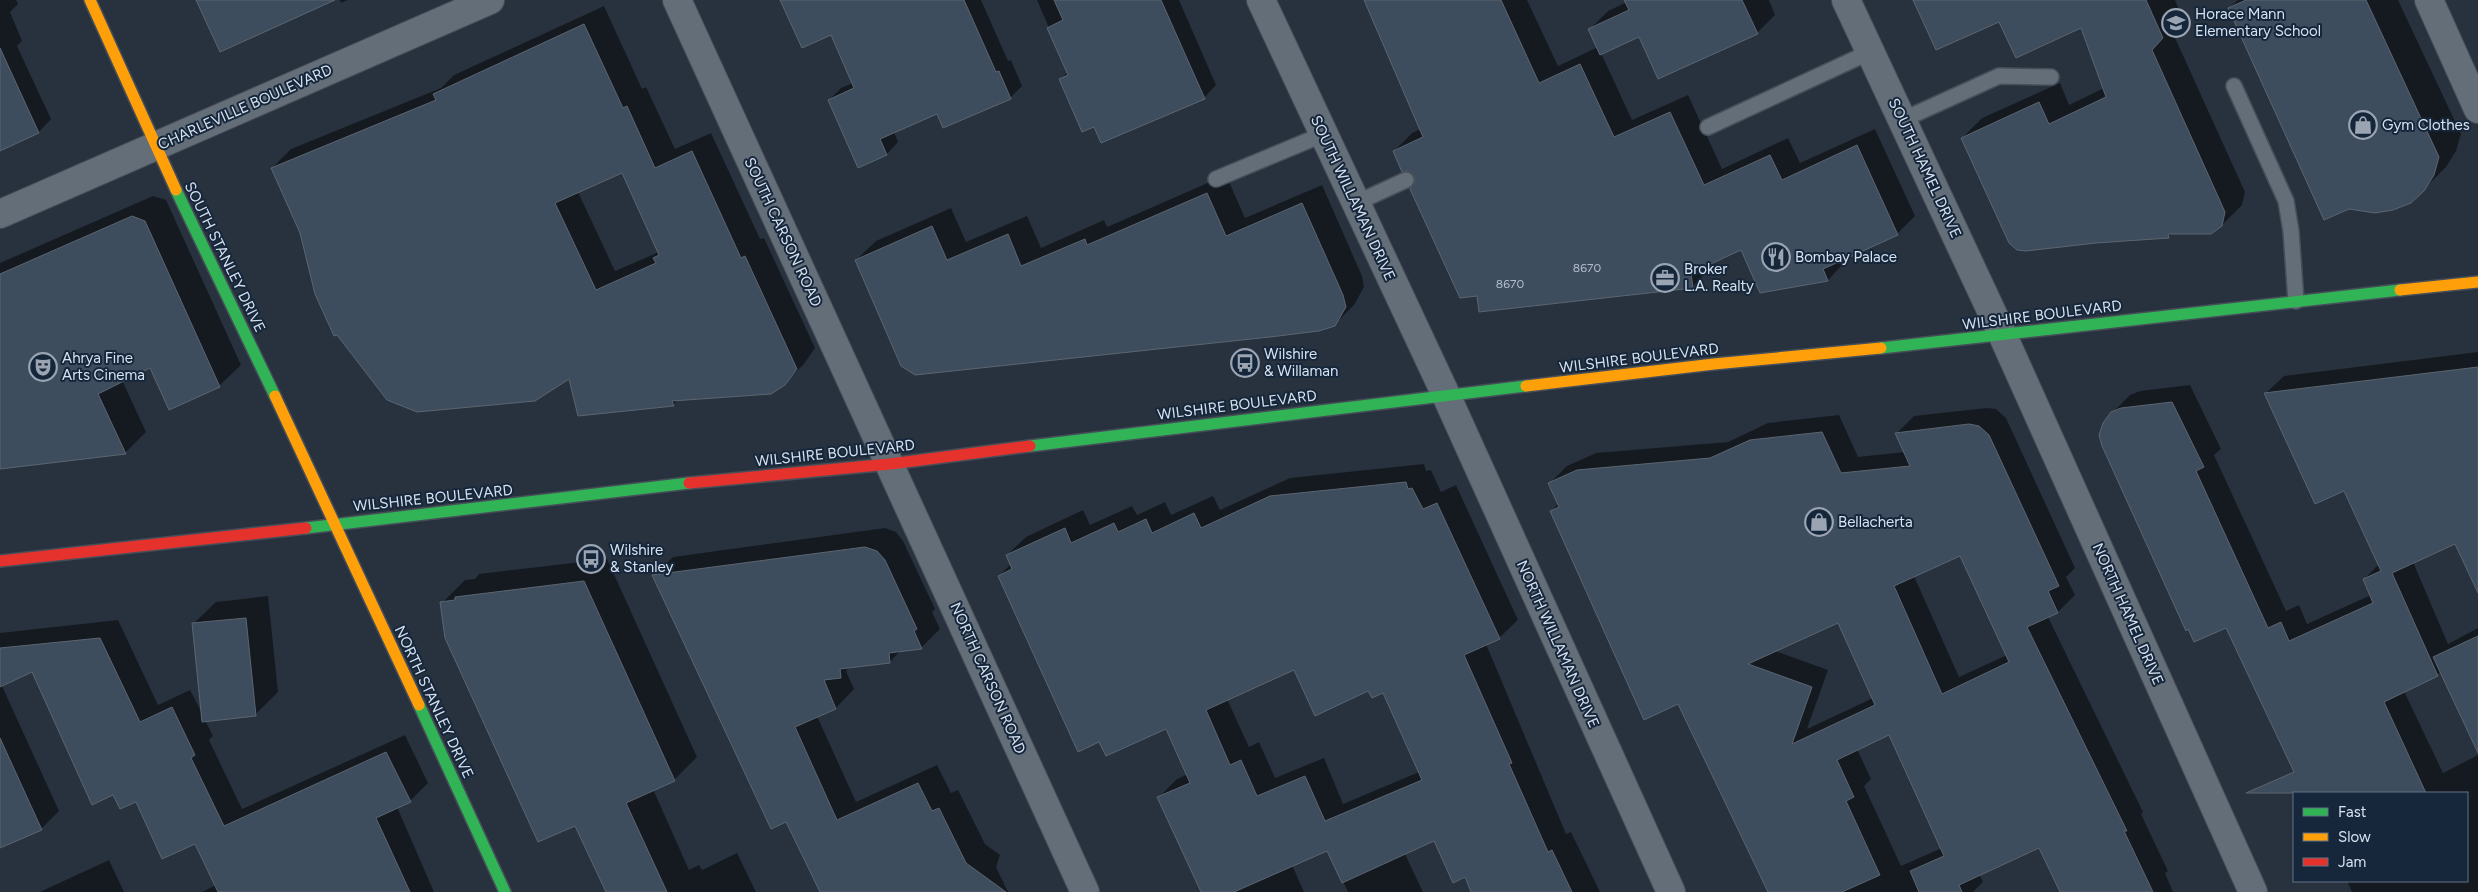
<svg xmlns="http://www.w3.org/2000/svg" width="2478" height="892" font-family="Figtree,sans-serif">
  <style>
    .shadow { fill: #0007; fill-rule: evenodd }
    .building { fill: #3e4d5e; stroke: #5c656f; fill-rule: evenodd }
    .lines { fill: none; stroke-linecap: round; stroke-linejoin: round }
    .lane-casing { stroke: #464e59; stroke-width: 18 }
    .street-casing { stroke: #464e59; stroke-width: 30 }
    .fast-casing { stroke: #464e59; stroke-width: 14 }
    .slow-casing { stroke: #464e59; stroke-width: 14 }
    .jam-casing { stroke: #464e59; stroke-width: 14 }
    .lane { stroke: #646e78; stroke-width: 15 }
    .street { stroke: #646e78; stroke-width: 28 }
    .fast { stroke: #30b455; stroke-width: 11 }
    .slow { stroke: #ff9f0a; stroke-width: 11 }
    .jam { stroke: #e5322d; stroke-width: 11 }
    .labels { text-anchor: middle; dominant-baseline: central; stroke-width: 4; stroke-linejoin: round; paint-order: stroke }
    .number-label { font-size: 12px; fill: #b1bdcc }
    .poi-label { font-size: 15px; fill: #d7e2f0; stroke: #16273c; text-anchor: start }
    .street-label { font-size: 15px; fill: #d7e2f0; stroke: #16273c }
  </style>
  <rect width="100%" height="100%" fill="#28323e"/>
  <g class="shadow">
    <path d="M 0,0 L 16,0 L 18,4 L 10,12 L 22,41 L 17,46 L 51,119 L 39,132 L 0,149 Z"/>
    <path d="M 340,0 L 348,0 L 341,3 Z"/>
    <path d="M 782,0 L 981,0 L 1008,61 L 1011,60 L 1022,86 L 1010,98 L 944,126 L 938,112 L 894,132 L 898,142 L 887,154 L 829,100 L 841,88 L 853,83 L 832,34 Z"/>
    <path d="M 1037,0 L 1179,0 L 1216,85 L 1204,98 L 1095,125 L 1060,79 L 1068,72 Z"/>
    <path d="M 1369,0 L 1527,0 L 1558,66 L 1598,47 L 1590,29 L 1608,11 L 1627,2 L 1626,0 L 1769,0 L 1775,15 L 1757,33 L 1639,35 L 1601,53 L 1632,120 L 1688,95 L 1722,169 L 1788,138 L 1800,163 L 1875,129 L 1915,216 L 1897,234 L 1844,259 L 1845,262 L 1828,280 L 1761,291 L 1741,248 L 1709,263 L 1710,269 L 1692,287 L 1478,295 L 1417,182 L 1415,175 L 1408,169 L 1394,151 L 1412,133 L 1421,129 Z"/>
    <path d="M 1920,0 L 2175,0 L 2182,17 L 2171,29 L 2245,192 L 2242,205 L 2222,225 L 2172,233 L 2169,236 L 1962,138 L 1982,118 L 2060,83 L 2069,105 L 2104,88 L 2081,26 L 2000,20 Z"/>
    <path d="M 2238,0 L 2398,0 L 2461,134 L 2456,151 L 2446,167 L 2423,190 L 2349,208 L 2229,8 Z"/>
    <path d="M 604,6 L 642,89 L 646,87 L 675,149 L 711,133 L 760,239 L 764,238 L 815,348 L 804,364 L 784,384 L 679,399 L 674,404 L 579,415 L 570,377 L 302,233 L 272,168 L 291,149 L 441,88 L 454,75 ZM 622,171 L 659,252 L 615,271 L 578,192 Z"/>
    <path d="M 1226,175 L 1245,218 L 1322,185 L 1362,276 L 1364,287 L 1354,305 L 1334,325 L 856,260 L 876,241 L 951,208 L 966,242 L 1027,216 L 1041,248 L 1104,220 L 1107,227 Z"/>
    <path d="M 153,196 L 166,200 L 241,365 L 220,385 L 170,409 L 151,366 L 122,380 L 146,432 L 125,453 L 0,468 L 0,263 Z"/>
    <path d="M 2478,352 L 2478,590 L 2456,542 L 2413,562 L 2448,644 L 2478,628 L 2478,750 L 2441,671 L 2437,675 L 2404,691 L 2443,773 L 2478,755 L 2478,892 L 2352,892 L 2347,881 L 2467,881 L 2467,793 L 2311,793 L 2226,626 L 2112,413 L 2130,395 L 2140,391 L 2190,385 L 2221,449 L 2214,455 L 2286,611 L 2299,605 L 2307,624 L 2371,595 L 2364,579 L 2379,564 L 2344,489 L 2266,393 L 2284,376 Z"/>
    <path d="M 1987,408 L 1996,409 L 2006,418 L 2075,568 L 2066,577 L 2075,595 L 2058,612 L 2048,617 L 2143,812 L 2141,814 L 2168,871 L 2165,873 L 2173,892 L 2061,892 L 2039,846 L 1979,874 L 1983,882 L 1973,892 L 1768,892 L 1679,703 L 1551,511 L 1559,503 L 1550,483 L 1567,466 L 1596,453 L 1728,442 L 1768,423 L 1839,415 L 1858,457 L 1905,452 L 1897,433 L 1914,416 ZM 1961,554 L 2007,655 L 1959,677 L 1914,576 ZM 1838,622 L 1873,698 L 1807,729 L 1828,670 L 1775,651 ZM 1890,734 L 1942,848 L 1901,866 L 1864,786 L 1871,779 L 1857,749 Z"/>
    <path d="M 1424,464 L 1426,471 L 1431,470 L 1441,492 L 1456,485 L 1518,620 L 1499,638 L 1486,644 L 1566,834 L 1571,832 L 1600,892 L 1472,892 L 1465,876 L 1435,840 L 1405,854 L 1423,892 L 1348,892 L 1328,849 L 1292,865 L 1304,892 L 1203,892 L 1159,797 L 1177,779 L 1188,774 L 1166,727 L 1100,740 L 999,576 L 1011,564 L 1007,555 L 1026,537 L 1083,510 L 1090,525 L 1132,506 L 1137,515 L 1165,502 L 1171,515 L 1213,496 L 1220,510 L 1290,478 ZM 1295,668 L 1369,689 L 1383,691 L 1419,772 L 1343,804 L 1324,758 L 1275,778 L 1259,742 L 1249,747 L 1227,699 Z"/>
    <path d="M 885,528 L 896,532 L 903,541 L 935,609 L 932,612 L 940,629 L 921,648 L 901,650 L 890,662 L 851,666 L 846,671 L 854,689 L 836,708 L 817,716 L 856,802 L 937,765 L 951,793 L 958,790 L 985,844 L 1000,855 L 996,867 L 1008,892 L 822,892 L 786,820 L 654,575 L 673,557 Z"/>
    <path d="M 607,559 L 697,757 L 674,780 L 653,789 L 689,870 L 699,865 L 702,870 L 737,853 L 756,892 L 608,892 L 576,824 L 442,603 L 465,580 L 475,579 L 479,574 Z"/>
    <path d="M 268,596 L 278,692 L 255,715 L 205,720 L 213,736 L 209,740 L 242,809 L 405,735 L 428,783 L 410,801 L 397,807 L 434,892 L 202,892 L 216,885 L 196,842 L 137,800 L 114,794 L 33,671 L 2,686 L 59,811 L 41,829 L 0,847 L 0,633 L 118,620 L 158,705 L 190,690 L 203,715 L 193,624 L 216,602 Z"/>
    <path d="M 109,860 L 124,892 L 41,892 L 42,891 Z"/>
  </g>
  <g class="building">
    <path d="M 196,0 L 335,0 L 220,52 Z"/>
    <path d="M 780,0 L 964,0 L 996,72 L 999,71 L 1011,99 L 943,128 L 937,114 L 880,139 L 887,155 L 858,168 L 828,100 L 854,88 L 831,35 L 802,48 Z"/>
    <path d="M 1054,0 L 1161,0 L 1205,99 L 1101,143 L 1094,127 L 1082,132 L 1059,79 L 1068,75 L 1047,28 L 1063,20 Z"/>
    <path d="M 1364,0 L 1501,0 L 1539,83 L 1580,64 L 1614,137 L 1670,112 L 1704,185 L 1770,155 L 1782,180 L 1857,145 L 1898,235 L 1823,269 L 1828,281 L 1760,293 L 1741,250 L 1691,273 L 1693,288 L 1479,312 L 1477,296 L 1460,298 L 1410,189 L 1415,181 L 1414,176 L 1407,171 L 1402,172 L 1393,151 L 1423,137 Z"/>
    <path d="M 1624,0 L 1742,0 L 1758,34 L 1658,79 L 1639,37 L 1600,55 L 1588,29 L 1629,10 Z"/>
    <path d="M 1913,0 L 2146,0 L 2163,38 L 2152,50 L 2225,212 L 2222,226 L 2211,234 L 2168,234 L 2169,238 L 2096,243 L 2026,251 L 2017,250 L 2009,243 L 1961,138 L 2039,102 L 2049,124 L 2106,97 L 2081,28 L 2016,58 L 1999,22 L 1936,50 Z"/>
    <path d="M 2246,0 L 2366,0 L 2439,157 L 2434,175 L 2424,191 L 2411,203 L 2393,210 L 2375,213 L 2349,209 L 2324,220 L 2228,8 Z"/>
    <path d="M 584,24 L 623,108 L 627,106 L 655,168 L 692,151 L 741,258 L 745,256 L 797,369 L 785,385 L 771,394 L 672,401 L 674,406 L 578,416 L 569,379 L 535,401 L 417,412 L 387,400 L 337,335 L 334,336 L 315,294 L 300,233 L 271,168 L 436,100 L 433,94 ZM 622,173 L 659,255 L 653,258 L 656,263 L 596,290 L 555,203 Z"/>
    <path d="M 0,48 L 39,133 L 0,151 Z"/>
    <path d="M 1207,193 L 1226,236 L 1302,203 L 1343,295 L 1346,307 L 1335,326 L 1319,331 L 1270,337 L 915,375 L 901,366 L 855,260 L 932,226 L 947,260 L 1008,234 L 1021,266 L 1085,239 L 1087,245 Z"/>
    <path d="M 132,216 L 145,221 L 220,387 L 169,410 L 150,368 L 98,394 L 126,454 L 0,469 L 0,274 Z"/>
    <path d="M 2478,367 L 2478,593 L 2455,544 L 2392,573 L 2438,676 L 2384,702 L 2426,793 L 2246,793 L 2294,772 L 2226,628 L 2194,642 L 2188,629 L 2186,631 L 2102,446 L 2099,435 L 2103,423 L 2111,412 L 2121,408 L 2172,402 L 2204,467 L 2196,471 L 2268,628 L 2281,622 L 2289,641 L 2373,603 L 2363,579 L 2381,571 L 2344,491 L 2315,504 L 2264,393 Z"/>
    <path d="M 1969,424 L 1979,426 L 1989,435 L 2059,586 L 2048,591 L 2058,613 L 2027,627 L 2127,831 L 2124,831 L 2153,892 L 2060,892 L 2039,848 L 1959,885 L 1962,892 L 1919,892 L 1910,871 L 1944,856 L 1889,735 L 1837,760 L 1854,797 L 1846,801 L 1880,875 L 1842,892 L 1768,892 L 1678,704 L 1644,720 L 1550,511 L 1559,507 L 1548,483 L 1577,470 L 1710,458 L 1750,440 L 1822,432 L 1841,473 L 1910,466 L 1895,433 ZM 1960,556 L 2009,662 L 1942,694 L 1894,586 ZM 1838,623 L 1875,705 L 1792,744 L 1812,687 L 1748,664 Z"/>
    <path d="M 1406,482 L 1408,489 L 1412,488 L 1423,509 L 1437,503 L 1500,639 L 1464,655 L 1512,763 L 1509,764 L 1548,852 L 1552,850 L 1572,892 L 1471,892 L 1465,877 L 1453,883 L 1434,841 L 1342,883 L 1327,851 L 1234,892 L 1201,892 L 1157,797 L 1190,783 L 1166,729 L 1106,756 L 1099,742 L 1078,752 L 998,576 L 1012,569 L 1006,555 L 1065,528 L 1071,543 L 1114,523 L 1118,532 L 1146,519 L 1152,533 L 1194,513 L 1201,528 L 1270,496 ZM 1294,670 L 1315,716 L 1368,691 L 1372,698 L 1383,693 L 1422,780 L 1325,821 L 1305,776 L 1257,796 L 1241,760 L 1230,765 L 1206,710 Z"/>
    <path d="M 865,547 L 877,551 L 885,560 L 917,629 L 914,631 L 922,649 L 889,653 L 890,663 L 840,669 L 841,678 L 824,680 L 836,709 L 795,727 L 837,820 L 918,783 L 932,811 L 939,808 L 966,863 L 1006,892 L 820,892 L 786,822 L 771,829 L 652,575 Z"/>
    <path d="M 584,581 L 675,781 L 626,803 L 667,892 L 606,892 L 575,826 L 538,842 L 445,638 L 440,602 L 455,600 L 455,597 Z"/>
    <path d="M 246,618 L 256,716 L 202,722 L 192,623 Z"/>
    <path d="M 2478,636 L 2478,753 L 2433,657 Z"/>
    <path d="M 100,638 L 140,722 L 172,707 L 195,755 L 191,758 L 224,826 L 386,752 L 411,802 L 376,818 L 410,892 L 218,892 L 195,844 L 162,859 L 136,802 L 120,809 L 113,795 L 92,805 L 32,672 L 0,687 L 0,648 Z"/>
    <path d="M 0,738 L 42,830 L 0,848 Z"/>
  </g>
  <g class="lines">
    <defs>
      <g id="lane">
        <path d="M 2234,86 L 2286,201 L 2291,231 L 2296,301"/>
        <path d="M 1902,120 L 1999,76 L 2051,77"/>
        <path d="M 1708,127 L 1870,52"/>
        <path d="M 1216,179 L 1324,134"/>
        <path d="M 1356,203 L 1406,180"/>
      </g>
      <g id="street">
        <path d="M 677,0 L 1085,892"/>
        <path d="M 1261,0 L 1446,395 L 1671,892"/>
        <path d="M 1846,0 L 2003,336 L 2253,892"/>
        <path d="M 2429,0 L 2478,109"/>
        <path d="M 0,214 L 490,0"/>
      </g>
      <g id="fast">
        <path d="M 176,190 L 275,396"/>
        <path d="M 1881,348 L 2400,290"/>
        <path d="M 1030,446 L 1526,386"/>
        <path d="M 306,528 L 689,483"/>
        <path d="M 419,705 L 505,892"/>
      </g>
      <g id="slow">
        <path d="M 90,0 L 176,190"/>
        <path d="M 2400,290 L 2478,282"/>
        <path d="M 1526,386 L 1714,364 L 1881,348"/>
        <path d="M 275,396 L 419,705"/>
      </g>
      <g id="jam">
        <path d="M 689,483 L 890,464 L 1030,446"/>
        <path d="M 0,561 L 306,528"/>
      </g>
    </defs>
    <use href="#lane" class="lane-casing"/>
    <use href="#street" class="street-casing"/>
    <use href="#fast" class="fast-casing"/>
    <use href="#slow" class="slow-casing"/>
    <use href="#jam" class="jam-casing"/>
    <use href="#lane" class="lane"/>
    <use href="#street" class="street"/>
    <use href="#fast" class="fast"/>
    <use href="#slow" class="slow"/>
    <use href="#jam" class="jam"/>
  </g>
  <defs>
    <symbol id="school-ring" viewBox="-11 -11 22 22"><circle r="9.5" fill="#16273c" stroke="#9aa4b2" stroke-width="1.5"/><path d="M0-5L7-2L0 1L-7-2ZM-4 1L0 2.5L4 1V4Q0 6-4 4Z" fill="#9aa4b2"/></symbol>
    <symbol id="shop-ring" viewBox="-11 -11 22 22"><circle r="9.5" fill="#16273c" stroke="#9aa4b2" stroke-width="1.5"/><path d="M-5-2.5h2.3a2.7 3.5 0 0 1 5.4 0H5L5.5 6h-11ZM-1.5-2.5h3a1.5 2.3 0 0 0-3 0Z" fill="#9aa4b2"/></symbol>
    <symbol id="restaurant-ring" viewBox="-11 -11 22 22"><circle r="9.5" fill="#16273c" stroke="#9aa4b2" stroke-width="1.5"/><path d="M-5-6h1v4h1v-4h1v4h1v-4h1v5L-1.5 .5V6h-2V.5L-5-1ZM5-6V6H3V1.5H1.5Q1.5-4 5-6Z" fill="#9aa4b2"/></symbol>
    <symbol id="office-ring" viewBox="-11 -11 22 22"><circle r="9.5" fill="#16273c" stroke="#9aa4b2" stroke-width="1.5"/><path d="M-6-3h4V-5.5h4V-3h4V5H-6ZM-1-4.5V-3h2v-1.5ZM-6 0V1H6V0Z" fill="#9aa4b2"/></symbol>
    <symbol id="bus-ring" viewBox="-11 -11 22 22"><circle r="9.5" fill="#16273c" stroke="#9aa4b2" stroke-width="1.5"/><path d="M-5-6H5V4H4V6H2V4H-2V6H-4V4H-5ZM-3.5-4V0h7V-4ZM-3.5 1.2v1.5H-2V1.2ZM2 1.2v1.5H3.5V1.2Z" fill="#9aa4b2"/></symbol>
    <symbol id="theatre-ring" viewBox="-11 -11 22 22"><circle r="9.5" fill="#16273c" stroke="#9aa4b2" stroke-width="1.5"/><path d="M-5-5.5Q0-4 5-5.5V0Q5 5 0 6Q-5 5-5 0ZM-3.3-2.5H-1v1.5H-3.3ZM1-2.5H3.3v1.5H1ZM-2.8 1Q0 5.5 2.8 1Z" fill="#9aa4b2"/></symbol>
  </defs>
  <g fill-rule="evenodd">
    <use href="#school-ring" x="2160" y="7" width="32" height="32"/>
    <use href="#shop-ring" x="2347" y="109" width="32" height="32"/>
    <use href="#restaurant-ring" x="1760" y="241" width="32" height="32"/>
    <use href="#office-ring" x="1649" y="262" width="32" height="32"/>
    <use href="#bus-ring" x="1229" y="347" width="32" height="32"/>
    <use href="#theatre-ring" x="27" y="351" width="32" height="32"/>
    <use href="#shop-ring" x="1803" y="506" width="32" height="32"/>
    <use href="#bus-ring" x="575" y="543" width="32" height="32"/>
  </g>
  <g class="labels">
    <g class="number-label">
      <text x="1587" y="268">8670</text>
      <text x="1510" y="284">8670</text>
    </g>
    <g class="poi-label">
      <text x="2195" y="14">Horace Mann<tspan x="2195" dy="17">Elementary School</tspan></text>
      <text x="2382" y="125">Gym Clothes</text>
      <text x="1795" y="257">Bombay Palace</text>
      <text x="1684" y="269">Broker<tspan x="1684" dy="17">L.A. Realty</tspan></text>
      <text x="1264" y="354">Wilshire<tspan x="1264" dy="17">&amp; Willaman</tspan></text>
      <text x="62" y="358">Ahrya Fine<tspan x="62" dy="17">Arts Cinema</tspan></text>
      <text x="1838" y="522">Bellacherta</text>
      <text x="610" y="550">Wilshire<tspan x="610" dy="17">&amp; Stanley</tspan></text>
    </g>
    <g class="street-label">
      <text transform="translate(245 107) rotate(-24)">CHARLEVILLE BOULEVARD</text>
      <text transform="translate(1925 168) rotate(65)">SOUTH HAMEL DRIVE</text>
      <text transform="translate(1353 198) rotate(65)">SOUTH WILLAMAN DRIVE</text>
      <text transform="translate(783 232) rotate(65)">SOUTH CARSON ROAD</text>
      <text transform="translate(225 257) rotate(64)">SOUTH STANLEY DRIVE</text>
      <text transform="translate(2042 315) rotate(-7)">WILSHIRE BOULEVARD</text>
      <text transform="translate(1639 358) rotate(-7)">WILSHIRE BOULEVARD</text>
      <text transform="translate(1237 405) rotate(-7)">WILSHIRE BOULEVARD</text>
      <text transform="translate(835 453) rotate(-6)">WILSHIRE BOULEVARD</text>
      <text transform="translate(433 498) rotate(-6)">WILSHIRE BOULEVARD</text>
      <text transform="translate(2128 614) rotate(66)">NORTH HAMEL DRIVE</text>
      <text transform="translate(1558 644) rotate(66)">NORTH WILLAMAN DRIVE</text>
      <text transform="translate(988 678) rotate(66)">NORTH CARSON ROAD</text>
      <text transform="translate(434 702) rotate(65)">NORTH STANLEY DRIVE</text>
    </g>
  </g>
  <rect x="2293" y="792" width="175" height="90" fill="#16273c" stroke="#637284"/>
  <rect x="2303" y="808" width="25" height="8" fill="#30b455" stroke="#637284"/>
  <text x="2338" y="817" font-size="15" fill="#d7e2f0">Fast</text>
  <rect x="2303" y="833" width="25" height="8" fill="#ff9f0a" stroke="#637284"/>
  <text x="2338" y="842" font-size="15" fill="#d7e2f0">Slow</text>
  <rect x="2303" y="858" width="25" height="8" fill="#e5322d" stroke="#637284"/>
  <text x="2338" y="867" font-size="15" fill="#d7e2f0">Jam</text>
</svg>
